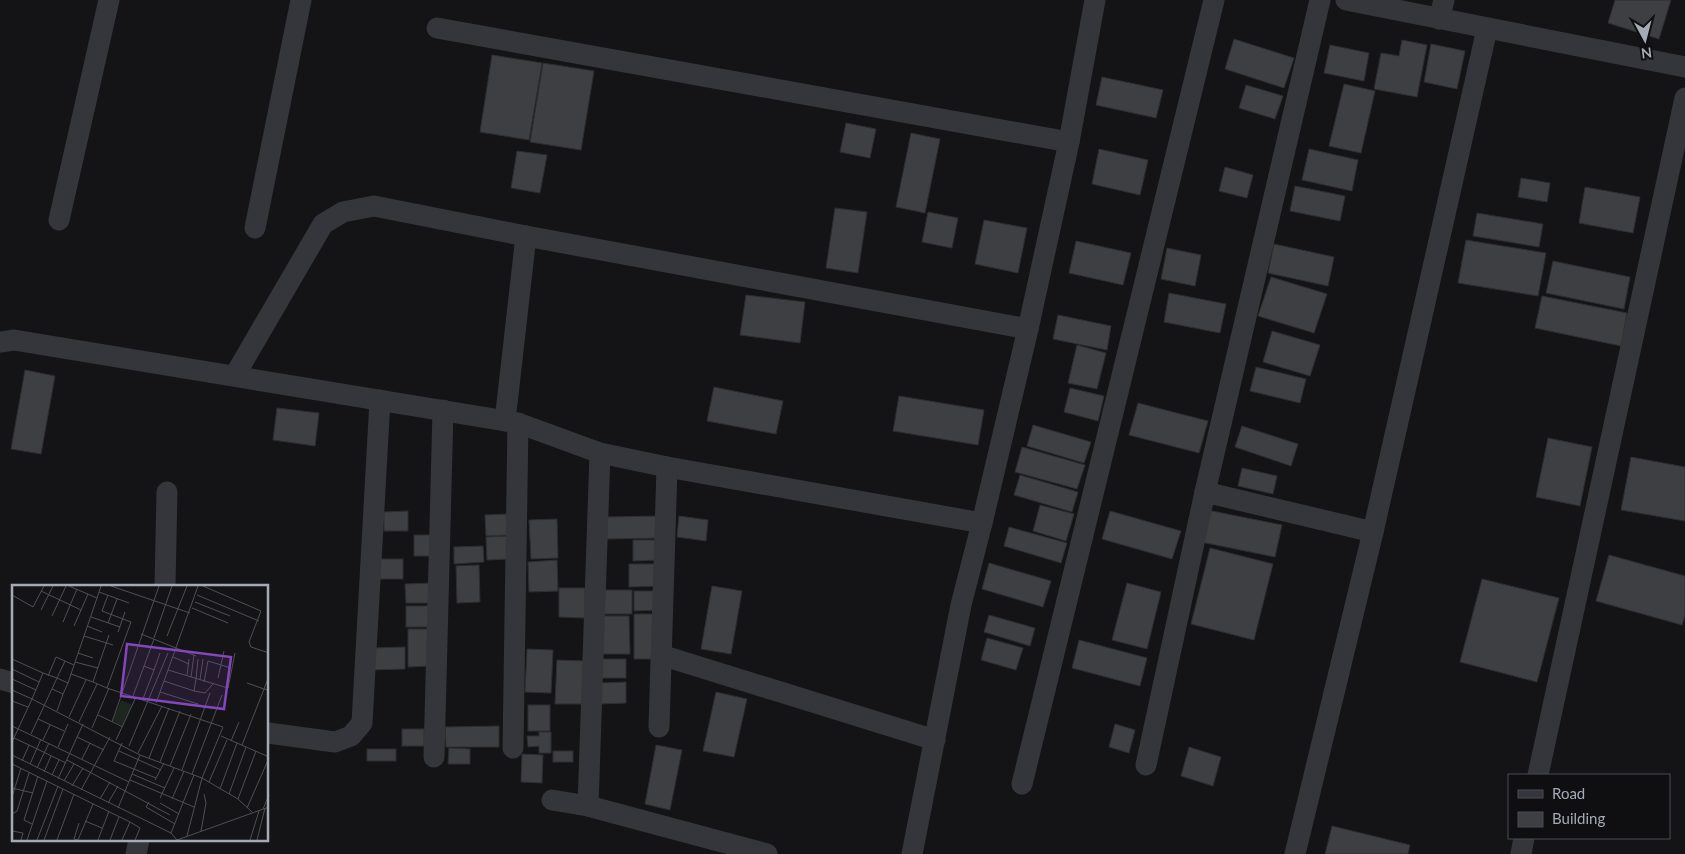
<svg xmlns="http://www.w3.org/2000/svg" width="1685" height="854" font-family="Lato,sans-serif">
  <style>
    .building { fill: #3e3f43; stroke: #2e2e32 }
    .lines { fill: none; stroke-linecap: round; stroke-linejoin: round }
    .street { stroke: #35363b; stroke-width: 21 }
    .inset-road { fill: none; stroke: #4e5056; stroke-width: 1 }
    .view { fill: #8445bd; fill-opacity: 0.15; stroke: #8445bd; stroke-width: 2.5 }
    .inset-edge { fill: none; stroke: #a6aab6; stroke-width: 2.5 }
  </style>
  <rect width="100%" height="100%" fill="#141416"/>
  <g class="building">
    <path d="M 1615,0 L 1671,0 L 1659,39 L 1608,23 Z"/>
    <path d="M 1234,39 L 1294,58 L 1284,88 L 1225,69 Z"/>
    <path d="M 1402,40 L 1427,45 L 1417,97 L 1374,89 L 1381,53 L 1399,56 Z"/>
    <path d="M 1431,44 L 1465,51 L 1457,89 L 1424,82 Z"/>
    <path d="M 1330,45 L 1369,53 L 1364,81 L 1324,73 Z"/>
    <path d="M 492,55 L 542,63 L 529,140 L 480,132 Z"/>
    <path d="M 543,63 L 594,71 L 581,150 L 530,142 Z"/>
    <path d="M 1102,77 L 1163,90 L 1156,118 L 1096,105 Z"/>
    <path d="M 1344,84 L 1375,91 L 1361,153 L 1329,146 Z"/>
    <path d="M 1246,85 L 1283,96 L 1275,119 L 1239,108 Z"/>
    <path d="M 846,123 L 876,129 L 870,158 L 840,152 Z"/>
    <path d="M 911,133 L 940,139 L 925,213 L 896,207 Z"/>
    <path d="M 1099,149 L 1148,160 L 1140,195 L 1092,184 Z"/>
    <path d="M 1309,149 L 1358,160 L 1352,191 L 1302,180 Z"/>
    <path d="M 517,151 L 547,155 L 540,193 L 511,188 Z"/>
    <path d="M 1225,167 L 1253,175 L 1247,198 L 1219,191 Z"/>
    <path d="M 1521,178 L 1550,183 L 1547,202 L 1518,197 Z"/>
    <path d="M 1295,186 L 1345,196 L 1340,221 L 1290,211 Z"/>
    <path d="M 1585,187 L 1640,197 L 1633,233 L 1579,223 Z"/>
    <path d="M 835,208 L 867,212 L 858,273 L 826,268 Z"/>
    <path d="M 928,212 L 958,218 L 952,248 L 922,242 Z"/>
    <path d="M 1477,213 L 1543,224 L 1539,247 L 1473,236 Z"/>
    <path d="M 984,220 L 1027,228 L 1018,273 L 975,264 Z"/>
    <path d="M 1466,240 L 1546,253 L 1538,296 L 1458,283 Z"/>
    <path d="M 1076,241 L 1131,253 L 1123,285 L 1069,273 Z"/>
    <path d="M 1274,244 L 1334,257 L 1328,286 L 1268,273 Z"/>
    <path d="M 1167,248 L 1201,255 L 1195,286 L 1161,279 Z"/>
    <path d="M 1553,261 L 1630,277 L 1624,309 L 1546,293 Z"/>
    <path d="M 1271,277 L 1327,294 L 1314,333 L 1258,316 Z"/>
    <path d="M 1169,293 L 1226,304 L 1220,333 L 1164,322 Z"/>
    <path d="M 746,295 L 805,302 L 800,343 L 740,335 Z"/>
    <path d="M 1542,296 L 1627,313 L 1621,346 L 1535,328 Z"/>
    <path d="M 1058,315 L 1111,326 L 1107,350 L 1053,339 Z"/>
    <path d="M 1272,331 L 1320,345 L 1310,376 L 1263,362 Z"/>
    <path d="M 1077,345 L 1106,353 L 1097,389 L 1068,383 Z"/>
    <path d="M 1256,367 L 1306,379 L 1300,403 L 1250,391 Z"/>
    <path d="M 25,370 L 55,376 L 41,454 L 11,449 Z"/>
    <path d="M 714,387 L 783,401 L 776,434 L 707,421 Z"/>
    <path d="M 1070,388 L 1104,396 L 1098,421 L 1064,412 Z"/>
    <path d="M 899,396 L 984,410 L 978,445 L 893,431 Z"/>
    <path d="M 1138,403 L 1208,421 L 1199,453 L 1129,435 Z"/>
    <path d="M 277,408 L 319,413 L 315,446 L 273,440 Z"/>
    <path d="M 1033,425 L 1091,442 L 1084,463 L 1027,446 Z"/>
    <path d="M 1242,426 L 1298,444 L 1291,466 L 1235,447 Z"/>
    <path d="M 1548,438 L 1592,447 L 1580,506 L 1536,497 Z"/>
    <path d="M 1022,447 L 1085,465 L 1077,489 L 1015,472 Z"/>
    <path d="M 1631,457 L 1685,467 L 1685,521 L 1621,510 Z"/>
    <path d="M 1242,468 L 1277,476 L 1273,494 L 1238,486 Z"/>
    <path d="M 1020,475 L 1078,492 L 1072,512 L 1014,495 Z"/>
    <path d="M 1040,505 L 1074,514 L 1066,541 L 1033,531 Z"/>
    <path d="M 1207,510 L 1282,525 L 1275,557 L 1201,542 Z"/>
    <path d="M 408,511 L 408,531 L 384,531 L 384,512 Z"/>
    <path d="M 1110,511 L 1181,531 L 1172,559 L 1102,539 Z"/>
    <path d="M 508,514 L 509,535 L 486,536 L 485,515 Z"/>
    <path d="M 660,516 L 660,538 L 606,539 L 605,517 Z"/>
    <path d="M 679,516 L 708,520 L 706,541 L 677,537 Z"/>
    <path d="M 557,519 L 558,558 L 531,559 L 529,520 Z"/>
    <path d="M 1009,527 L 1067,543 L 1061,563 L 1004,546 Z"/>
    <rect x="414" y="535" width="20" height="21"/>
    <path d="M 509,536 L 510,559 L 487,560 L 486,537 Z"/>
    <path d="M 633,540 L 659,540 L 659,560 L 633,561 Z"/>
    <path d="M 483,546 L 484,562 L 454,564 L 454,547 Z"/>
    <path d="M 1210,548 L 1273,564 L 1254,640 L 1191,624 Z"/>
    <path d="M 1609,555 L 1685,576 L 1685,615 L 1682,625 L 1596,601 Z"/>
    <rect x="379" y="559" width="24" height="20"/>
    <path d="M 557,560 L 558,591 L 529,592 L 528,562 Z"/>
    <path d="M 989,563 L 1051,581 L 1043,607 L 982,589 Z"/>
    <path d="M 629,564 L 658,564 L 658,586 L 629,587 Z"/>
    <path d="M 479,565 L 480,602 L 457,603 L 456,566 Z"/>
    <path d="M 1482,579 L 1559,598 L 1537,682 L 1460,662 Z"/>
    <path d="M 432,583 L 432,603 L 406,603 L 405,584 Z"/>
    <path d="M 1127,583 L 1161,592 L 1147,649 L 1112,640 Z"/>
    <path d="M 712,586 L 742,591 L 731,654 L 701,649 Z"/>
    <path d="M 559,588 L 585,588 L 585,618 L 559,617 Z"/>
    <rect x="602" y="590" width="30" height="24"/>
    <path d="M 634,591 L 658,591 L 658,610 L 634,611 Z"/>
    <rect x="406" y="606" width="24" height="21"/>
    <path d="M 634,614 L 653,614 L 654,659 L 634,659 Z"/>
    <path d="M 989,615 L 1035,628 L 1030,646 L 984,632 Z"/>
    <path d="M 602,616 L 629,616 L 630,654 L 602,654 Z"/>
    <path d="M 408,629 L 428,629 L 429,666 L 408,667 Z"/>
    <path d="M 987,638 L 1023,648 L 1016,670 L 981,660 Z"/>
    <path d="M 1079,640 L 1147,658 L 1140,686 L 1072,668 Z"/>
    <path d="M 405,647 L 405,669 L 371,670 L 371,648 Z"/>
    <path d="M 527,649 L 553,650 L 551,693 L 525,692 Z"/>
    <rect x="599" y="659" width="27" height="19"/>
    <path d="M 557,660 L 584,661 L 583,704 L 555,704 Z"/>
    <path d="M 626,682 L 626,703 L 600,704 L 601,683 Z"/>
    <path d="M 716,692 L 747,699 L 734,757 L 703,751 Z"/>
    <rect x="528" y="705" width="22" height="26"/>
    <path d="M 1115,724 L 1135,730 L 1129,753 L 1109,747 Z"/>
    <path d="M 499,726 L 499,747 L 446,747 L 445,727 Z"/>
    <rect x="402" y="729" width="22" height="17"/>
    <path d="M 539,732 L 551,732 L 551,753 L 539,753 L 539,746 L 528,747 L 527,736 L 539,736 Z"/>
    <path d="M 656,745 L 682,750 L 670,810 L 645,804 Z"/>
    <path d="M 1189,747 L 1221,757 L 1213,786 L 1181,776 Z"/>
    <path d="M 449,748 L 470,749 L 470,764 L 448,764 Z"/>
    <rect x="367" y="749" width="29" height="12"/>
    <rect x="553" y="751" width="20" height="11"/>
    <path d="M 522,754 L 543,755 L 542,783 L 521,782 Z"/>
    <path d="M 1332,826 L 1410,845 L 1408,854 L 1325,854 Z"/>
  </g>
  <g class="lines">
    <g class="street">
      <path d="M 1346,0 L 1685,67"/>
      <path d="M 1439,19 L 1444,0"/>
      <path d="M 437,28 L 1069,142"/>
      <path d="M 59,220 L 109,0"/>
      <path d="M 255,228 L 301,0"/>
      <path d="M 1028,329 L 1069,142 L 1095,0"/>
      <path d="M 0,342 L 14,340 L 518,423 L 600,453 L 667,467 L 982,523 L 961,605 L 912,854"/>
      <path d="M 235,375 L 323,224 L 343,212 L 374,206 L 526,236"/>
      <path d="M 505,421 L 526,236 L 1028,329 L 982,523"/>
      <path d="M 1205,492 L 1320,0"/>
      <path d="M 165,586 L 167,492"/>
      <path d="M 661,655 L 935,740"/>
      <path d="M 0,679 L 14,683"/>
      <path d="M 659,727 L 667,467"/>
      <path d="M 268,733 L 335,742 L 351,736 L 362,723 L 380,400"/>
      <path d="M 513,748 L 518,423"/>
      <path d="M 434,757 L 443,410"/>
      <path d="M 1146,765 L 1205,492 L 1373,532"/>
      <path d="M 1538,775 L 1685,98"/>
      <path d="M 1022,784 L 1214,0"/>
      <path d="M 552,800 L 588,806 L 767,854"/>
      <path d="M 588,806 L 600,453"/>
      <path d="M 136,854 L 139,840"/>
      <path d="M 1295,854 L 1373,532 L 1487,29"/>
      <path d="M 1521,854 L 1524,838"/>
    </g>
  </g>
  <g transform="translate(12 585)">
    <rect width="256" height="256" fill="#141416"/>
    <path d="M 109,115 L 120,120 L 111,141 L 101,136 Z" fill="#1e2620"/>
    <path class="inset-road" d="M 57,1 L 85,13 L 89,1M 99,1 L 178,28M 186,1 L 156,85 L 216,103 L 223,68M 191,1 L 249,26 L 237,57 L 239,62 L 257,68M 29,6 L 69,25M 87,7 L 117,18M 0,10 L 21,22 L 32,1M 185,10 L 247,36M 85,13 L 59,89 L 81,97 L 97,50M 183,17 L 218,31M 180,23 L 216,38M 29,25 L 41,1M 40,31 L 54,1M 79,32 L 108,42M 51,37 L 65,4M 96,38 L 105,14M 62,41 L 76,9M 75,41 L 90,47M 106,47 L 113,27M 129,49 L 184,71M 72,51 L 101,60M 155,51 L 175,1M 142,53 L 160,1M 66,68 L 81,73M 161,72 L 177,79M 0,74 L 31,88 L 20,114 L 128,170 L 190,193 L 226,214 L 240,227M 53,76 L 45,93 L 56,98 L 59,89M 63,77 L 86,83M 132,81 L 142,85 L 148,68M 0,84 L 27,97M 156,85 L 152,96 L 182,106 L 184,94M 175,90 L 177,74M 36,91 L 44,72 L 62,80M 179,92 L 182,70M 206,93 L 212,66M 0,94 L 24,105M 184,94 L 186,74M 188,95 L 191,74M 81,97 L 95,103 L 119,37 L 90,26 L 96,10M 192,97 L 196,76 L 219,83M 235,98 L 252,104 L 257,91M 95,103 L 211,142 L 190,193 L 175,251M 40,104 L 51,109 L 56,98M 0,105 L 20,114 L 0,157M 182,106 L 193,108 L 201,99M 148,107 L 186,119M 121,111 L 142,54M 131,114 L 142,85M 0,116 L 16,122M 144,118 L 152,96M 45,126 L 51,109M 86,130 L 111,142M 57,132 L 74,95M 26,134 L 52,146M 67,137 L 85,99M 100,137 L 147,1M 0,141 L 117,197M 80,143 L 97,103M 19,149 L 45,93 L 31,88M 209,151 L 257,172M 65,152 L 92,165M 2,153 L 17,160 L 10,176M 31,155 L 38,140M 104,155 L 124,112M 219,156 L 227,137M 110,158 L 102,176 L 144,193M 17,160 L 54,178M 230,160 L 252,104 L 257,105M 117,161 L 156,68M 46,162 L 56,139M 107,166 L 149,185M 126,168 L 150,121M 0,170 L 159,248 L 165,255M 137,173 L 157,123M 70,174 L 78,158M 55,175 L 158,230M 148,177 L 168,126M 0,179 L 118,237 L 110,255M 18,179 L 29,154M 158,181 L 179,129M 25,183 L 37,158M 170,185 L 198,108M 32,187 L 39,171M 120,189 L 153,203M 180,189 L 210,110M 40,190 L 47,175M 46,194 L 71,139M 118,195 L 182,222M 143,195 L 152,178M 52,196 L 62,179M 197,197 L 215,155M 60,201 L 71,183M 0,203 L 21,208M 208,204 L 225,158M 69,205 L 98,152M 217,209 L 234,162M 0,212 L 9,183M 148,213 L 162,183M 88,214 L 98,197M 160,214 L 172,186M 226,214 L 244,166M 137,217 L 134,222 L 163,239M 96,218 L 106,201M 148,218 L 167,229M 106,223 L 128,170M 235,223 L 257,173M 251,224 L 257,210M 0,229 L 5,226 L 17,188M 73,236 L 90,243M 118,237 L 128,243 L 123,255M 20,239 L 12,235 L 26,191M 0,246 L 11,248 L 9,255M 189,246 L 194,218 L 192,209M 159,248 L 182,190M 15,255 L 35,196M 25,255 L 46,201M 32,255 L 51,204M 45,255 L 62,209M 66,255 L 81,219M 66,255 L 62,254 L 67,238M 86,255 L 97,226M 98,255 L 107,232M 165,255 L 257,222M 238,255 L 247,226M 245,255 L 253,223"/>
    <path class="view" d="M 115,59 L 219,72 L 212,124 L 109,111 Z"/>
    <rect width="256" height="256" class="inset-edge"/>
  </g>
  <rect x="1508" y="774" width="162" height="65" fill="#0f0f11" stroke="#4b4d53"/>
  <rect x="1518" y="790" width="25" height="8" fill="#35363b" stroke="#4b4d53"/>
  <text x="1552" y="799" font-size="15" fill="#a6aab6">Road</text>
  <rect x="1518" y="812" width="25" height="15" fill="#3e3f43" stroke="#4b4d53"/>
  <text x="1552" y="824" font-size="15" fill="#a6aab6">Building</text>
  <g transform="translate(1645 40) rotate(173)" stroke="#0f0f11" stroke-width="4" paint-order="stroke">
  <path d="M0-4L9 19L0 12L-9 19Z" fill="#a6aab6"/>
  <text y="-8" font-size="14" font-weight="bold" text-anchor="middle" fill="#a6aab6">N</text>
  </g>
</svg>
